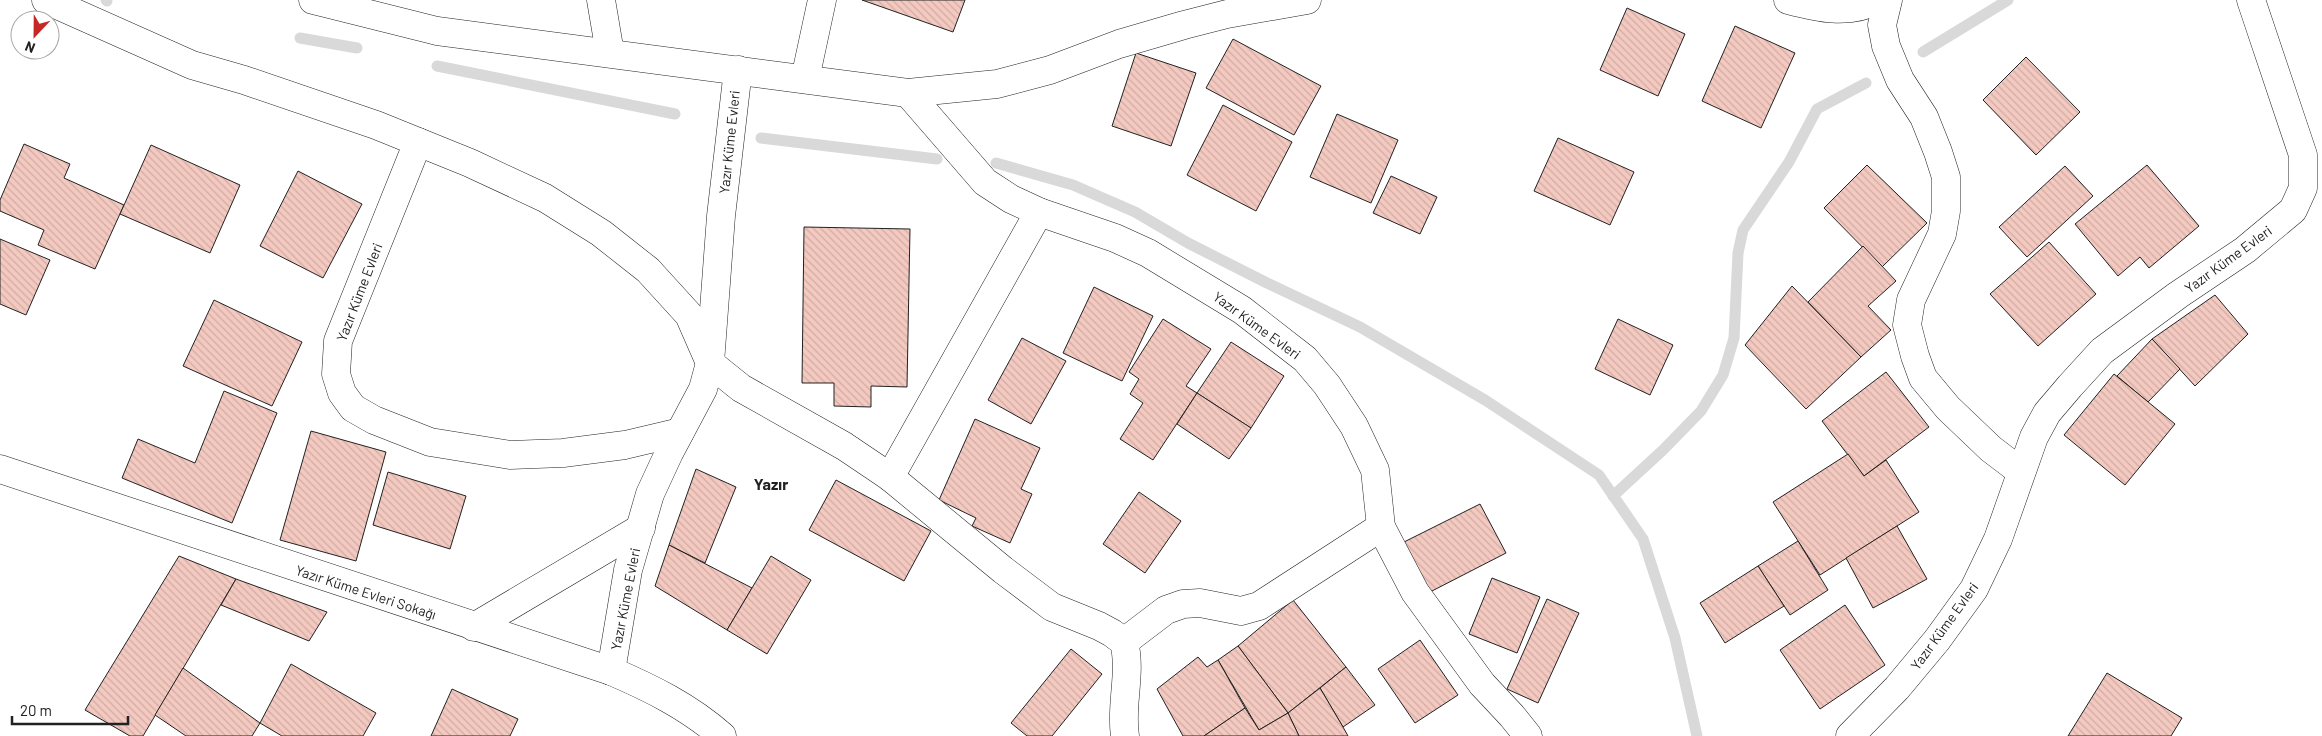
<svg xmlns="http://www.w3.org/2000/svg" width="2322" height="736" font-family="Barlow,sans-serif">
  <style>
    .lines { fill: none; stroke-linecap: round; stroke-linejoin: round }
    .stream { stroke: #d9d9d9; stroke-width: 11 }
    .building { fill: url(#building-back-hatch); stroke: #222 }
    .minor-casing { stroke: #222; stroke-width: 29 }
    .minor { stroke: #fff; stroke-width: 28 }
    .labels { text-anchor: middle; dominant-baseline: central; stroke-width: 4; stroke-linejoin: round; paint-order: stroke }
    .street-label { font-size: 14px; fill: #222; stroke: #fff }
    .quarter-label { font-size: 16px; font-weight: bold; fill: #222; stroke: #fff }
  </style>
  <defs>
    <pattern id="building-back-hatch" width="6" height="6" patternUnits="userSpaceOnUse" patternTransform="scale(1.25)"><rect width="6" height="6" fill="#f3c9c0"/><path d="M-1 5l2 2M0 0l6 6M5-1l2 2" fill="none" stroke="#d0aca5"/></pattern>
  </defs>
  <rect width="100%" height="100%" fill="#fff"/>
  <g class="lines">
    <g class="stream">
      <path d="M 106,0 L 107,1"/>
      <path d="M 300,38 L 357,48"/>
      <path d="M 1923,52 L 2008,0"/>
      <path d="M 437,66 L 675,114"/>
      <path d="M 761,138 L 937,159"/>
      <path d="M 996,163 L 1073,185 L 1135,212 L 1188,243 L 1267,283 L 1360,327 L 1485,400 L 1599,475 L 1643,539 L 1675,638 L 1697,736"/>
      <path d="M 1613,496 L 1663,450 L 1701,411 L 1723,375 L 1734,338 L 1738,253 L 1743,230 L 1789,162 L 1817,109 L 1866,83"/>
    </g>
  </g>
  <g class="building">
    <path d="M 862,0 L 965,0 L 953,32 Z"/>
    <path d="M 1627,8 L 1685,34 L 1658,96 L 1600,70 Z"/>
    <path d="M 1735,26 L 1795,53 L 1761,128 L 1702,101 Z"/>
    <path d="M 1233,39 L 1321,86 L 1294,135 L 1206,88 Z"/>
    <path d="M 1136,53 L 1196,73 L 1171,146 L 1112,126 Z"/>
    <path d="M 2026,57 L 2080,112 L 2036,155 L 1983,100 Z"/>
    <path d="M 1223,105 L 1292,142 L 1256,211 L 1187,175 Z"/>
    <path d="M 1337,114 L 1398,140 L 1371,203 L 1310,177 Z"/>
    <path d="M 1558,138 L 1634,172 L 1610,225 L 1534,191 Z"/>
    <path d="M 24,144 L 70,164 L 64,178 L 124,205 L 95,269 L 38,245 L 44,230 L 0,211 L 0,200 Z"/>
    <path d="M 151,145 L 240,185 L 210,253 L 120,214 Z"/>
    <path d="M 1867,165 L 1927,223 L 1882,267 L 1824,208 Z"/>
    <path d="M 2147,165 L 2199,226 L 2149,268 L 2140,257 L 2118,276 L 2075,224 Z"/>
    <path d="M 2065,166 L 2093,196 L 2027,257 L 1999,227 Z"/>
    <path d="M 298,171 L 362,204 L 323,278 L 260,246 Z"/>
    <path d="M 1391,176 L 1437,197 L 1420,234 L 1373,213 Z"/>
    <path d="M 804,227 L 910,229 L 907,387 L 871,386 L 871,407 L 834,406 L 834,383 L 802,383 Z"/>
    <path d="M 0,239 L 50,260 L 26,315 L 0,304 Z"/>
    <path d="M 2049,242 L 2096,294 L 2038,346 L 1990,294 Z"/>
    <path d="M 1863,246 L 1896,281 L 1868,306 L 1891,330 L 1861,357 L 1808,302 Z"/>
    <path d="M 1792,286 L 1861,357 L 1806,409 L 1745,345 Z"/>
    <path d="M 1094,287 L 1153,316 L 1122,381 L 1063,353 Z"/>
    <path d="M 2215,295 L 2248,334 L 2195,386 L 2152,339 Z"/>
    <path d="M 214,300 L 302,342 L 272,406 L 183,366 Z"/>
    <path d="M 1163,319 L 1211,349 L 1186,386 L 1197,393 L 1153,460 L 1120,439 L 1143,403 L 1130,394 L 1139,379 L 1129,372 Z"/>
    <path d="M 1618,319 L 1673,345 L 1650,395 L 1595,369 Z"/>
    <path d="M 1022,338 L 1066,361 L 1031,424 L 988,400 Z"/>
    <path d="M 2152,339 L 2180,369 L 2148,402 L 2117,376 Z"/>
    <path d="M 1231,342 L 1284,376 L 1251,428 L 1197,393 Z"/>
    <path d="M 1886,372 L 1929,427 L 1864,476 L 1822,421 Z"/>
    <path d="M 2114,374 L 2175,424 L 2125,485 L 2064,435 Z"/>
    <path d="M 224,391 L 277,413 L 232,523 L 122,478 L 138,439 L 195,463 Z"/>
    <path d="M 1197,393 L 1251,428 L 1229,459 L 1177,424 Z"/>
    <path d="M 975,419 L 1040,448 L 1021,489 L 1032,494 L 1010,543 L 972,526 L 976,518 L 939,500 Z"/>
    <path d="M 311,431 L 386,452 L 356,561 L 280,540 Z"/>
    <path d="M 1848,454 L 1864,476 L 1886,460 L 1919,512 L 1820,575 L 1773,502 Z"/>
    <path d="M 696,469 L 736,487 L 705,563 L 669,545 Z"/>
    <path d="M 388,472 L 466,496 L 450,549 L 373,525 Z"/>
    <path d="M 836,480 L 931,531 L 904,581 L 809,530 Z"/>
    <path d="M 1139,492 L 1181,521 L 1145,573 L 1103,544 Z"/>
    <path d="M 1480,504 L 1506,553 L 1430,592 L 1404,542 Z"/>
    <path d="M 1897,526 L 1927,579 L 1873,608 L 1846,558 Z"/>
    <path d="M 1798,541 L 1828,590 L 1790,615 L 1758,566 Z"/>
    <path d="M 669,545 L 752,588 L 727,630 L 655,586 Z"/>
    <path d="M 179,556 L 236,579 L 143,736 L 130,736 L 85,710 Z"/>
    <path d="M 771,556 L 811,580 L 767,654 L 727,630 Z"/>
    <path d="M 1758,566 L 1784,606 L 1725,643 L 1700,603 Z"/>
    <path d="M 1492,578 L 1540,597 L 1517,653 L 1469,634 Z"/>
    <path d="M 236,579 L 327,612 L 309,641 L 221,605 Z"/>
    <path d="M 1547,599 L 1579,613 L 1538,703 L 1507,689 Z"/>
    <path d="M 1293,600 L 1346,667 L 1288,713 L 1238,646 Z"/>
    <path d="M 1845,605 L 1885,665 L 1820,709 L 1780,650 Z"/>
    <path d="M 1420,640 L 1458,695 L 1415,723 L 1378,669 Z"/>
    <path d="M 1238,646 L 1288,713 L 1259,730 L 1218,660 Z"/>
    <path d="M 1071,649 L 1102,674 L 1052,736 L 1027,736 L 1011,723 Z"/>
    <path d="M 1198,657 L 1207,667 L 1218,660 L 1245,708 L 1204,736 L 1183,736 L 1157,689 Z"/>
    <path d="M 291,664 L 376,713 L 363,736 L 282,736 L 260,723 Z"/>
    <path d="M 1346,667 L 1375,705 L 1343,727 L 1320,688 Z"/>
    <path d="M 183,668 L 260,723 L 252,736 L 186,736 L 155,715 Z"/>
    <path d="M 2107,673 L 2182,718 L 2171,736 L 2068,736 Z"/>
    <path d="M 1320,688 L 1343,727 L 1348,736 L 1299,736 L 1288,713 Z"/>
    <path d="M 452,689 L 518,719 L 510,736 L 431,736 Z"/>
    <path d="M 1245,708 L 1259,730 L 1288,713 L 1299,736 L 1204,736 Z"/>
  </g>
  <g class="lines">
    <defs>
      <g id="minor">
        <path d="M 46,0 L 192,65 L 244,80 L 376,125 L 470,163 L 545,198 L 601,233 L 648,270 L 689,315 L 710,363 L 741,388 L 844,446 L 890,477 L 1003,570 L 1052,607 L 1099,626 L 1112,633 L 1124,642 C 1132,673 1120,705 1125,736"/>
        <path d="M 313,0 L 437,31 L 908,93 L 997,84 L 1050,70 L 1119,44 L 1184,25 L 1227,14 L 1307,0"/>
        <path d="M 601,0 L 610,53"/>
        <path d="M 1788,0 C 1818,8 1848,15 1877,0"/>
        <path d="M 1888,0 L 1882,25 L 1886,46 L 1900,80 L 1924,117 L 1938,152 L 1946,177 L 1946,211 L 1942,234 L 1911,300 L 1907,325 L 1915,356 L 1923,378 L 1948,408 L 1991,449 L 2020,471"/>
        <path d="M 805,79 L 822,0"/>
        <path d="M 908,93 L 985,182 L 1011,199 L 1039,212 L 1115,238 L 1148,253 L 1242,310 L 1305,359 L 1327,385 L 1354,426 L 1375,470 L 1381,527 L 1415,592 L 1482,684 L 1512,716 L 1528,736"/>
        <path d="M 418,142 L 338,341 L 336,374 L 342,393 L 353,408 L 374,420 L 430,442 L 510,455 L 563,453 L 625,445 L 680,432"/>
        <path d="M 0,469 L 611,671 C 651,688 689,707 722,736"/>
        <path d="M 890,477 L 1039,212"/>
        <path d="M 474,627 L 641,528"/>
        <path d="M 1124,642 L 1166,610 L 1183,604 L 1200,603 L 1241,611 L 1259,606 L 1381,527"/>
        <path d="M 611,671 L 628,570 L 650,494 L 669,453 L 703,389 L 710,363 L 721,216 L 738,70"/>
        <path d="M 1850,736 L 1897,688 L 1937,640 L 1974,589 L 1998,539 L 2034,437 L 2047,413 L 2070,386 L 2102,351 L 2178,295 L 2245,250 L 2293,210 L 2303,188 L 2303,155 L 2251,0"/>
      </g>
    </defs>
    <use href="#minor" class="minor-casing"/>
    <use href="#minor" class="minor"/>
  </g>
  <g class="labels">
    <g class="street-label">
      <text transform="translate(729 142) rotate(-84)">Yazır Küme Evleri</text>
      <text transform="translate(2228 259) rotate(-36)">Yazır Küme Evleri</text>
      <text transform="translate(359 292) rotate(-69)">Yazır Küme Evleri</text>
      <text transform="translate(1257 325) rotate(36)">Yazır Küme Evleri</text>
      <text transform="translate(366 592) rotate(18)">Yazır Küme Evleri Sokağı</text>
      <text transform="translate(625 599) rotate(-79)">Yazır Küme Evleri</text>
      <text transform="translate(1944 626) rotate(-54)">Yazır Küme Evleri</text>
    </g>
    <g class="quarter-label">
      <text x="771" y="483">Yazır</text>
    </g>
  </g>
  <g transform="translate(35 35) rotate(202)"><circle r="24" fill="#ffffff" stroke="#a7a7a7"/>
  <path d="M0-4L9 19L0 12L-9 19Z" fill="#c62828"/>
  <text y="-8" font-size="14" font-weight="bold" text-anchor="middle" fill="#222222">N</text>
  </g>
  <path d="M12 716v8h116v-8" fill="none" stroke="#222222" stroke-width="2.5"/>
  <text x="20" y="716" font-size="15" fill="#222222" stroke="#ffffff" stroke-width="4" paint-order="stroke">20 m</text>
</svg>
